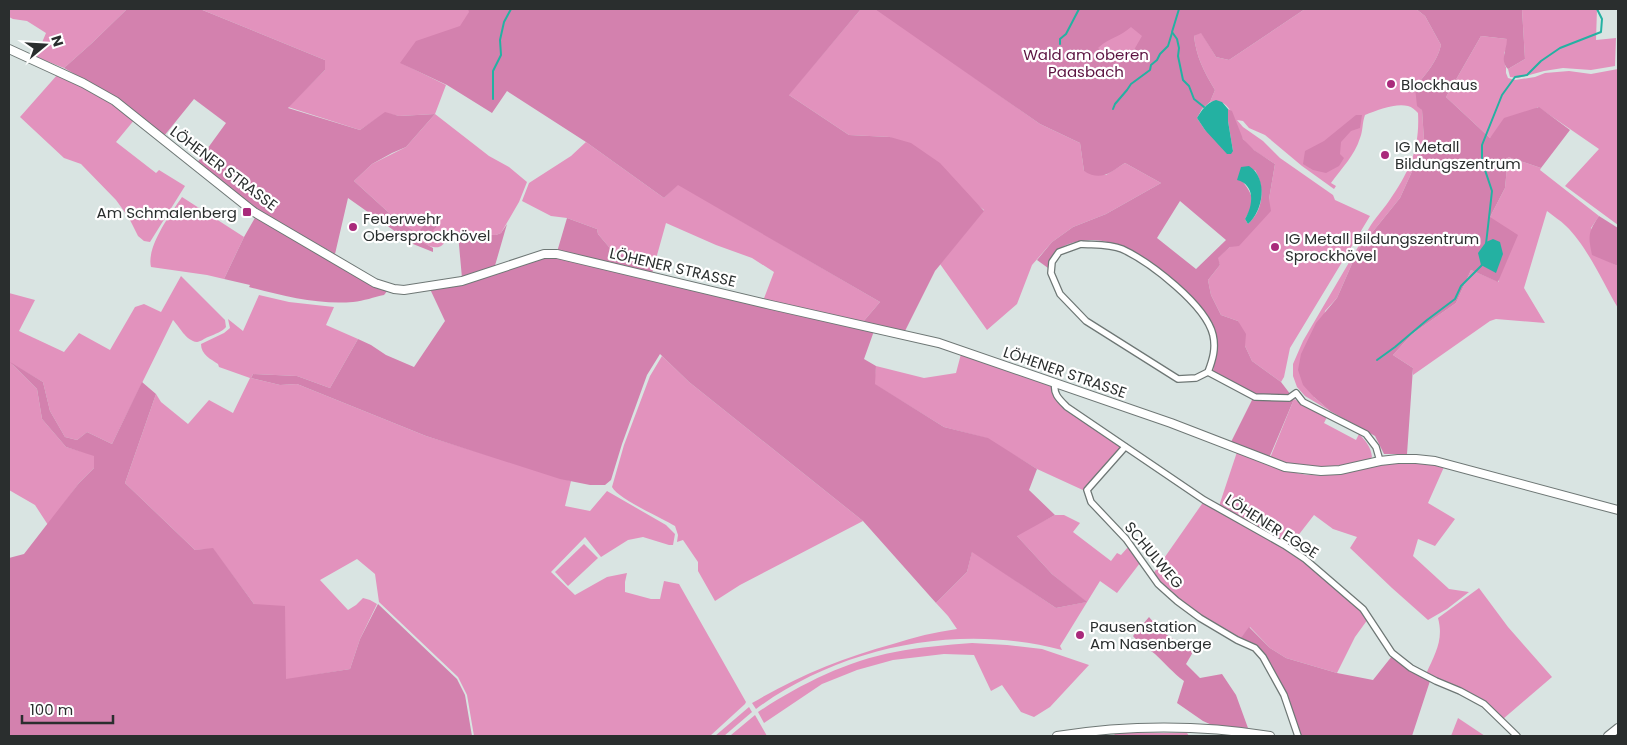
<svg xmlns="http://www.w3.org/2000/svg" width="1627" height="745" font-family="Poppins,sans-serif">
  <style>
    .green { fill: #e292bd }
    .forest { fill: #d381ae; fill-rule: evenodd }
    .water { fill: #24b1a2 }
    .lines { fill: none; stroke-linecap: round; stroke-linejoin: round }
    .stream { stroke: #24b1a2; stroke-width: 2 }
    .street-casing { stroke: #6e7775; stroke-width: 8 }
    .secondary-casing { stroke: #6e7775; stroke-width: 10 }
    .street { stroke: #fff; stroke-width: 5.5 }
    .secondary { stroke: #fff; stroke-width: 8 }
    .poi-dot { fill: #a92a7b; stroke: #fff; stroke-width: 2 }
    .labels { text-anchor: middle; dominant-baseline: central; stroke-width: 4.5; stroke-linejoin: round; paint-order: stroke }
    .park-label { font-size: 15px; fill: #5c1341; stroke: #fff }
    .poi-label { font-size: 15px; fill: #2a2e2e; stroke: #fff; text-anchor: start }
    .street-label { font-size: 15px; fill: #2a2e2e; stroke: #fff }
  </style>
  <rect width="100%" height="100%" fill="#d9e4e2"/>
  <g class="green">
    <path d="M 9,9 L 127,9 L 92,43 L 64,68 L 36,57 L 46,33 L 27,21 L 13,19 L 9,17 Z"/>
    <path d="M 200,9 L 514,9 L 474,95 L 401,63 L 446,85 L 435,114 L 489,156 L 509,167 L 527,182 L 519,202 L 501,233 L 496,235 C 484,235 471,233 460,234 C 439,236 449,257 421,242 L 432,231 L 434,215 L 417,234 L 398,221 L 354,181 L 372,164 L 406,147 L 435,114 L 399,116 L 385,113 L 360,130 L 288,107 L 325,70 L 325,60 Z"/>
    <path d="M 861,9 L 1202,9 L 1180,74 L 948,59 L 1040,124 L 1080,143 L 1084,171 L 1106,175 L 1125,163 L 1161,183 L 1106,214 L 1073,227 L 1052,242 L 1032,265 L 1017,304 L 987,330 L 940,264 L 984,210 L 890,137 L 849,135 L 789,95 L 781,93 L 789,94 Z"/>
    <path d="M 1305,9 L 1416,9 L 1425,16 L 1441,45 C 1437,62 1426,74 1415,87 L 1422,110 L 1424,140 L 1414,167 L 1400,198 L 1358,250 L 1337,298 L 1325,311 L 1314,397 L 1330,411 L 1305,396 L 1297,387 L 1293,376 L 1293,364 L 1303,341 L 1368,230 C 1374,219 1382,211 1389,201 C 1409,172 1420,149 1418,113 C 1415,110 1412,107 1408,106 C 1395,103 1378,110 1365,115 C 1362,123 1363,131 1360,138 C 1355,155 1341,169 1331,183 L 1336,186 L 1334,189 L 1302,166 L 1265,135 L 1249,128 L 1243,121 L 1237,120 L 1243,127 L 1263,141 L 1280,158 L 1333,195 L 1335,200 L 1370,216 L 1290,348 L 1284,377 L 1281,382 L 1252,361 L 1245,346 L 1238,321 L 1221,315 L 1211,295 L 1208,280 L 1220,265 L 1217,258 L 1230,247 L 1269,199 L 1275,164 C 1265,157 1250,150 1243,139 C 1235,127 1233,96 1210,102 L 1215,90 C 1204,72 1196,56 1194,36 L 1201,32 L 1216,57 L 1229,60 Z"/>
    <path d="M 1522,9 L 1597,9 L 1596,40 L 1616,38 L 1615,66 L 1591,70 L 1563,68 L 1544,71 L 1518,78 L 1510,77 L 1508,69 L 1525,59 Z"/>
    <path d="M 1481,36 L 1507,39 L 1507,47 L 1504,53 L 1505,66 L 1506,67 L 1506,73 L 1508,78 L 1515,80 L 1535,77 L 1545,73 L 1569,71 L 1591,74 L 1618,69 L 1618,225 L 1565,186 L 1599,149 L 1538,107 L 1490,138 L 1446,97 Z"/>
    <path d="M 58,74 C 85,87 110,101 135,119 L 116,142 L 156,173 L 159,170 L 185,186 L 150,242 L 144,241 L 138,236 L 129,218 L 116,200 L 81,164 L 64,158 L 20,117 Z"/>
    <path d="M 586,142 L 664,198 L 678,184 L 880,302 L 863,322 L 763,301 L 774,272 L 752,258 L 716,245 L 666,223 L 654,266 L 647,260 L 614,253 L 598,234 L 597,229 L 567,218 L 551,216 L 522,201 L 529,183 L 571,156 Z"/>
    <path d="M 1508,157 L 1541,168 L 1540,170 L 1599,216 L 1591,228 L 1608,261 L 1618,266 L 1618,308 C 1603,283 1587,246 1566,226 C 1560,220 1553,216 1547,211 L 1524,288 L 1545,323 L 1496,319 L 1490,321 L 1413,375 L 1413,368 L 1393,355 L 1412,334 L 1456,303 L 1471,270 L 1499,282 L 1490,217 L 1505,188 Z"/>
    <path d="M 182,197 L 244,237 L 224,279 L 207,275 L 151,267 C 146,247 171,213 182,197 Z"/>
    <path d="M 181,276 L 225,320 L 226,327 C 222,332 215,334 208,337 C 205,338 200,342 197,342 C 186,341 179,326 173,320 L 112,444 L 87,432 L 77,440 L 65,437 L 50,411 L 43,382 L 12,364 L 37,389 L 42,419 L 66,447 L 94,455 L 94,468 L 79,483 L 48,525 L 35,505 L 9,490 L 9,293 L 35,300 L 19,331 L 64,352 L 79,333 L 110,350 L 135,307 L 144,304 L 161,312 Z"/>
    <path d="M 259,295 L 289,302 L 334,307 L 326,325 L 358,339 L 330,388 L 297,376 L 253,374 L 251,378 L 280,385 L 297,384 L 426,436 L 571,481 L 565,506 L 590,511 L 607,491 L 666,525 L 675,534 L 673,545 L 669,545 L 643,537 L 628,540 L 601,557 L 585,537 L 551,572 L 575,595 L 607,577 L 627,573 L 625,582 L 625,592 L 651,599 L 660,599 L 664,581 L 679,584 L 746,702 L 745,704 L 710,736 L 474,736 L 467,695 L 458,677 L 379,602 L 375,574 L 357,559 L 320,580 L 348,610 L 356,605 L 363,598 L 370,600 L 377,604 L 360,639 L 350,669 L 285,680 L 254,604 L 213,549 L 195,550 L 125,483 L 156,394 L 161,402 L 188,424 L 209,400 L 233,413 L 250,378 L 219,367 L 218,364 C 211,359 201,355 201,344 L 224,333 L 230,328 L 228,319 L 243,331 Z"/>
    <path d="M 961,354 L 984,361 L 1051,386 L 1057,400 L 1122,447 L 1085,491 L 1037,469 L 986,438 L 944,427 L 874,384 L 876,366 L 924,378 L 956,373 Z"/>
    <path d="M 662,356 L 689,382 L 863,521 L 740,585 L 715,601 L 698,571 L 698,562 L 683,540 L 677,542 L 678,535 L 675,526 C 662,518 618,499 612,487 L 624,445 L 650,376 Z"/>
    <path d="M 1294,399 L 1327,417 L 1324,423 L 1356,440 L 1359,434 C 1366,441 1371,447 1372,457 L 1369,460 C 1332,468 1306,471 1270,458 Z"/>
    <path d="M 1237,452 C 1264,462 1293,477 1322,475 C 1351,474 1377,462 1406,461 C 1419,461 1432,464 1444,467 L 1428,503 L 1455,519 L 1435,546 L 1418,539 L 1413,556 L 1449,589 L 1469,592 L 1447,609 L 1428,620 L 1392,588 L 1350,548 L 1357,537 L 1333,529 L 1314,515 L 1290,546 L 1219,506 Z"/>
    <path d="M 1204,501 L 1290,550 L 1361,609 L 1368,619 L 1355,637 L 1337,673 L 1286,658 L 1270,648 L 1250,627 L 1240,639 C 1209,622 1175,603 1153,574 Z"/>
    <path d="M 1055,515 L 1064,515 L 1080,523 L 1073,532 L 1111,561 L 1117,553 L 1121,555 L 1129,546 L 1140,563 L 1117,593 L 1100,581 L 1065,638 L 1060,646 L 1062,650 C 958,623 842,646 756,709 L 752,703 C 798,676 842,658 893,644 C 914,637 935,632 957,629 L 948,616 L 936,603 L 967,572 L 972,551 L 1056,608 L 1086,602 L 1052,574 L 1016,535 Z"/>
    <path d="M 584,544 L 598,558 L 568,586 L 555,572 Z"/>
    <path d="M 1479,588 L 1508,627 L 1552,677 L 1503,719 L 1491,708 L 1426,674 C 1435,654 1444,640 1438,618 Z"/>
    <path d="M 972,643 L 1007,645 L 1042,649 L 1089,665 L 1050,707 L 1034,717 L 1021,712 L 1002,685 L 991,691 L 974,655 L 944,654 L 893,660 L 857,670 L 822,684 L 764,723 L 758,712 C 799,685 846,661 895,652 C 920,647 946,645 972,643 Z"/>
    <path d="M 749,707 L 752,712 L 724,736 L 715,736 Z"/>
    <path d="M 755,715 L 767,736 L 729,736 L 731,735 Z"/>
    <path d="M 1458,718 L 1485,736 L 1451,736 Z"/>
    <path d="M 1115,733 L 1187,733 L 1189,736 L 1114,736 Z"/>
  </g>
  <g class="forest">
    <path d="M 127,9 L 200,9 L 325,60 L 325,70 L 288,108 L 360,130 L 385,112 L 399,116 L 435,114 L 406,147 L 392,153 L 372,164 L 354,181 L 398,221 L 417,233 L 434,215 L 439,213 L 438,225 L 422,242 L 433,248 L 433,252 L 413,244 L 348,198 L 335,254 L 259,211 L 243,200 L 197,163 L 226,123 L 194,99 L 164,136 L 118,99 L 64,68 L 92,43 Z"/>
    <path d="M 468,9 L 861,9 L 789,95 L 849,135 L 890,137 L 911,143 L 940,163 L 984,211 L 935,271 L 905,331 L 863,322 L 880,302 L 678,185 L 664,198 L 586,142 L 507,91 L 492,113 L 447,85 L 400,63 L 416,41 L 460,26 L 469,12 Z"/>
    <path d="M 875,9 L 1305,9 L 1229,60 L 1216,57 L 1201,33 L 1194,36 C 1196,56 1204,72 1215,90 L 1210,102 L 1202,109 L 1197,118 L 1205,130 L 1233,151 L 1228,121 L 1228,109 L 1232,111 L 1243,139 L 1254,150 L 1275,164 L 1269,199 L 1271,211 L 1239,246 L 1230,247 L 1218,258 L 1220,265 L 1208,280 L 1211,295 L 1221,315 L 1238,321 L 1246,334 L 1245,346 L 1252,361 L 1281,382 L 1294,399 L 1269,458 L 1231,442 L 1255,394 L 1213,371 C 1216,356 1219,341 1213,326 C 1200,296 1143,251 1111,243 C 1094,238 1074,239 1059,249 C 1053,252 1050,262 1048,268 L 1037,260 L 1052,242 L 1073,227 L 1106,214 L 1161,183 L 1125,163 C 1111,172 1101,182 1084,171 L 1080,143 L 1040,124 ZM 1131,27 L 1142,36 L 1131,55 L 1118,64 L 1098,48 C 1110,37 1120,37 1131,27 ZM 1255,170 C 1265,187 1264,210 1248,224 L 1245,219 C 1255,203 1254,196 1243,182 ZM 1180,201 L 1226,240 L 1196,269 L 1157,238 Z"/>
    <path d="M 1416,9 L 1522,9 L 1525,59 L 1508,69 C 1499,60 1507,50 1507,39 L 1481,36 L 1446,97 L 1490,138 L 1504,118 L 1539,107 L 1570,130 L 1541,168 L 1508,157 L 1505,188 L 1490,217 L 1518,235 L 1498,282 L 1471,270 L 1456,303 L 1412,334 L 1393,355 L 1413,368 L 1407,454 L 1384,454 L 1375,436 L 1330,411 L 1314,397 L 1303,385 L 1298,370 L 1301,354 L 1316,323 L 1337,298 L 1358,250 L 1400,198 L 1414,167 L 1424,140 L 1422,110 L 1417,106 L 1415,87 C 1426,74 1437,62 1441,45 L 1425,16 Z"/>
    <path d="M 1356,115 L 1362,115 L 1360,128 L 1351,131 L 1341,142 L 1340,154 L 1344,158 L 1339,166 L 1326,173 L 1313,170 L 1303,164 L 1305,151 L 1324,141 Z"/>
    <path d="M 256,216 L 388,290 L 384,295 C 374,297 364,301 353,302 C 319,305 283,296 249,287 L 250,285 L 224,279 L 244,237 Z"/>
    <path d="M 1599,216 L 1618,228 L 1618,266 L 1592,255 C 1588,236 1588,232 1599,216 Z"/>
    <path d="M 567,218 L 597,229 L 598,234 L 614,253 L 647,260 L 654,266 L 652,274 L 557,252 Z"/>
    <path d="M 507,224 L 494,269 L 462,278 L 458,234 L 496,235 L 501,233 Z"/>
    <path d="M 556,256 L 874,331 L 864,359 L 876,366 L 875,384 L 944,427 L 988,438 L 1037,469 L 1029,490 L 1055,515 L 1017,536 L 1052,574 L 1087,602 L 1056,608 L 972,552 L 967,572 L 936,603 L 863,521 L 689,382 L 660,354 L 647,375 L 622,444 L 611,480 L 605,485 L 590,485 L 560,479 L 426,436 L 297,384 L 280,385 L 251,378 L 253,374 L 297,376 L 330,388 L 358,339 L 371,345 L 386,355 L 414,367 L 445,321 L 430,289 C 456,286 480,280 505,271 C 522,265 538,257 556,256 Z"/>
    <path d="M 10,362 L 43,382 L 50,411 L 65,437 L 77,440 L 87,432 L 112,444 L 142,382 L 156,394 L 125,483 L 195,550 L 213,548 L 254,604 L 285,606 L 286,679 L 350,669 L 360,639 L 378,604 L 457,679 L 465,695 L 472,736 L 9,736 L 9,558 L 24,554 L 79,483 L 94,468 L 94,456 L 66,447 L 42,419 L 37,389 Z"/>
    <path d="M 1149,617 L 1161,631 L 1193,652 L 1186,664 L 1200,678 L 1222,674 L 1236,695 L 1248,728 L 1214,726 L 1203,721 L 1177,703 L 1184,681 C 1173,673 1165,663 1155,654 C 1146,647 1140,645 1133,636 Z"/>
    <path d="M 1249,627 L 1270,648 L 1286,658 L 1337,673 L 1373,680 L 1392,656 L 1430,681 L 1412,736 L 1300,736 L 1264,655 L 1240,639 Z"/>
  </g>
  <g class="water">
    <path d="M 1216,100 L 1222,102 L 1228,109 L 1228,121 L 1233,151 L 1231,154 L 1227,154 L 1205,130 L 1197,118 C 1202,110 1206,103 1216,100 Z"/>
    <path d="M 1249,166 C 1268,178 1264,210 1248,224 L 1245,219 C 1253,206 1256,185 1237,180 L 1241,167 Z"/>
    <path d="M 1493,239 L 1500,242 L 1503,254 L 1496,273 L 1481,265 L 1478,253 L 1486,242 Z"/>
  </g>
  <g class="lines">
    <g class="stream">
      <path d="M 1179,9 L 1172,32 L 1177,39 L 1179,48 L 1178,56 L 1183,80 L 1189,86 L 1194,99 L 1204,107"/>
      <path d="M 1060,44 L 1060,39 L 1066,34 L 1079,9"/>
      <path d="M 493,99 L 493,71 L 501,55 L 500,40 L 504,22 L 511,9"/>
      <path d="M 1113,109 L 1115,104 L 1127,90 L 1131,84 L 1150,70 L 1151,65 L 1157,60 L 1160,54 L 1168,46 L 1172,33"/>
      <path d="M 1486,244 L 1492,191 L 1482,161 L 1482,145 L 1502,95 L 1515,77 L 1527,75 L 1541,61 L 1560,48 L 1601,32 L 1602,19 L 1597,9"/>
      <path d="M 1377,360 L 1395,347 L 1427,320 L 1455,299 L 1461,286 L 1482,265"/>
    </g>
    <defs>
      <g id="street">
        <path d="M 1081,244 C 1094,245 1110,244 1122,249 C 1150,262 1206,305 1213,335 C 1216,348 1213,359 1208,372 L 1196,378 L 1178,379 L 1086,321 L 1060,294 L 1051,273 L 1052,262 L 1059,252 Z"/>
        <path d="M 1208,372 L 1255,397 L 1289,398 L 1296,393 L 1303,402 L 1366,434 L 1376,447 L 1380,461"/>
        <path d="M 1055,383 C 1053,394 1059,399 1067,407 L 1204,500 L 1284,545 L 1305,559 L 1363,609 L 1392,653 L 1411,668 L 1436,681 L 1460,691 L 1484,704 L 1517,736"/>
        <path d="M 1125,447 L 1087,490 L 1091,502 L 1126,539 L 1158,584 L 1177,601 L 1200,618 L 1237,640 L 1255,648 L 1263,657 L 1284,695 L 1298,736"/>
      </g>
      <g id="secondary">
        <path d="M 9,49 L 83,83 L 115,101 L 254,212 L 375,283 L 394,289 L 404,290 L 462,281 L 544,254 L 557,254 L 771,305 L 939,343 L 1171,423 L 1285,467 L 1321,471 L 1340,470 L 1380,461 L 1398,459 L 1416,459 L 1435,461 L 1618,510"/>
        <path d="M 1057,736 C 1127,725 1201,725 1270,736"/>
        <path d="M 1608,736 L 1618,728"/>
      </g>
    </defs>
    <use href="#street" class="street-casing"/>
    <use href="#secondary" class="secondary-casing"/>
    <use href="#street" class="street"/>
    <use href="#secondary" class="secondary"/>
  </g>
  <g class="poi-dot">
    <circle cx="1391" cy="84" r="5"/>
    <circle cx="1385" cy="155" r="5"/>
    <rect x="242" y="207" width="10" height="10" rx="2.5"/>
    <circle cx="353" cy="227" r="5"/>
    <circle cx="1275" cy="247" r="5"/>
    <circle cx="1080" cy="635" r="5"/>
  </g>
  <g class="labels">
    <g class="park-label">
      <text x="1086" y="54">Wald am oberen<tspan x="1086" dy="17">Paasbach</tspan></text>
    </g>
    <g class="poi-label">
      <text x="1401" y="84">Blockhaus</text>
      <text x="1395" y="146">IG Metall<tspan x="1395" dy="17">Bildungszentrum</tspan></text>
      <text x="237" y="212" text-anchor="end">Am Schmalenberg</text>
      <text x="363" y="218">Feuerwehr<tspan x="363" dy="17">Obersprockhövel</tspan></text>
      <text x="1285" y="238">IG Metall Bildungszentrum<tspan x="1285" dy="17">Sprockhövel</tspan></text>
      <text x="1090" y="626">Pausenstation<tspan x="1090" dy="17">Am Nasenberge</tspan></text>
    </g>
    <g class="street-label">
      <text transform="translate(224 168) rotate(37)">LÖHENER STRASSE</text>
      <text transform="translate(673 267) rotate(13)">LÖHENER STRASSE</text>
      <text transform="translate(1065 372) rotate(19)">LÖHENER STRASSE</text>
      <text transform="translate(1272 526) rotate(32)">LÖHENER EGGE</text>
      <text transform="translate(1154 555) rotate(50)">SCHULWEG</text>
    </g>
  </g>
  <rect width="1627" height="745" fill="none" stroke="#2a2e2e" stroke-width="20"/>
  <g transform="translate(45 45) rotate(72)" stroke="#ffffff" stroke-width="4" paint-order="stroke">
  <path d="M0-4L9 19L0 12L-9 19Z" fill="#2a2e2e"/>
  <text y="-8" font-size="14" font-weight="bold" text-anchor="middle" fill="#2a2e2e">N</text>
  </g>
  <path d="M22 715v8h91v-8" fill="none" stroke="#2a2e2e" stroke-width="2.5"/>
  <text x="30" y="715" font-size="15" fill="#2a2e2e" stroke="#ffffff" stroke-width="4" paint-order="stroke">100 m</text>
</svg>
